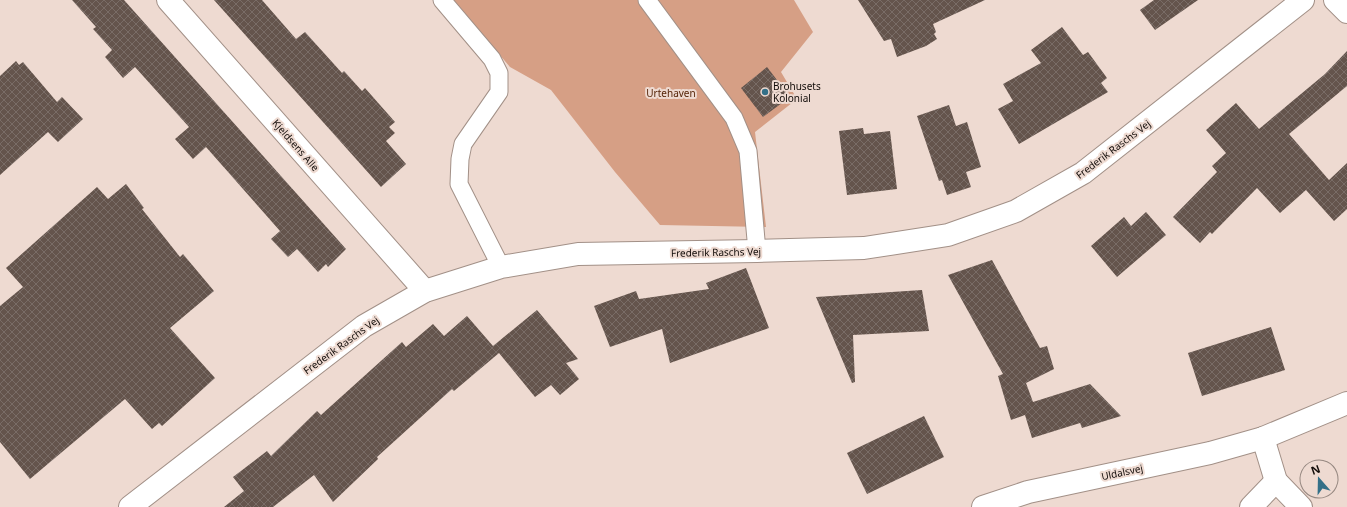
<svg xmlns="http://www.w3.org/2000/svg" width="1347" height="507" font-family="'Noto Sans',sans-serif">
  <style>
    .park { fill: #d69f85 }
    .building { fill: url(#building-cross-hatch) }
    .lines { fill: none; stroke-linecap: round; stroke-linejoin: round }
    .service-casing { stroke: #a29087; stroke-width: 19 }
    .minor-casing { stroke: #a29087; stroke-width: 24 }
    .service { stroke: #fff; stroke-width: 17 }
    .minor { stroke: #fff; stroke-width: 22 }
    .poi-dot { fill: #347088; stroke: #eedad1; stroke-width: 1.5 }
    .labels { text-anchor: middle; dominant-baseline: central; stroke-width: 4; stroke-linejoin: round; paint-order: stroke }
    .poi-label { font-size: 10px; fill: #120c09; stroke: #eedad1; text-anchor: start }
    .park-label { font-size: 10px; fill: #511f02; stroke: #eedad1 }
    .street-label { font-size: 10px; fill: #120c09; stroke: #eedad1 }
  </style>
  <defs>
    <pattern id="building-cross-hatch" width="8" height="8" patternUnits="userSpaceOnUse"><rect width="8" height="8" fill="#64544c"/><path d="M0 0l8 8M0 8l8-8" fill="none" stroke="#796c66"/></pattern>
  </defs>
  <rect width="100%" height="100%" fill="#eedad1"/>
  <path class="park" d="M 453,0 L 794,0 L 813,32 L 781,72 L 797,99 L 755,132 L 766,227 L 660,225 L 615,172 L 551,90 L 510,67 Z"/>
  <g class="building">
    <path d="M 72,0 L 124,0 L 346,249 L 328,267 L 326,264 L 318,272 L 297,249 L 288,257 L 271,239 L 280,231 L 206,147 L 193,159 L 175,139 L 189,127 L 135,67 L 123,78 L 105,57 L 112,50 L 93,29 L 96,27 Z"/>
    <path d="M 214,0 L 262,0 L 296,39 L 305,32 L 342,73 L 344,71 L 362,91 L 365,88 L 395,122 L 389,127 L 395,133 L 386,141 L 406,164 L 381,187 Z"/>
    <path d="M 858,0 L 985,0 L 933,24 L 936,32 L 934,34 L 937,39 L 926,46 L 897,57 L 891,39 L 884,41 Z"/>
    <path d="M 1154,0 L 1198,0 L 1155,30 L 1140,10 Z"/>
    <path d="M 1062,27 L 1083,55 L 1088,52 L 1107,78 L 1101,83 L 1108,92 L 1019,144 L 998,109 L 1013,101 L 1003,84 L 1041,63 L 1031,50 Z"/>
    <path d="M 1347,51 L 1347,86 L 1289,134 L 1329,180 L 1347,163 L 1347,209 L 1334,221 L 1306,190 L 1280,213 L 1257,188 L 1212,234 L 1210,232 L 1200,243 L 1173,217 L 1217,172 L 1212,166 L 1226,153 L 1206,130 L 1236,103 L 1259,129 L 1325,74 Z"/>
    <path d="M 16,61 L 19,65 L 23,62 L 57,102 L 62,97 L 83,119 L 58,142 L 48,132 L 0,175 L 0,76 Z"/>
    <path d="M 767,67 L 790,97 L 763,117 L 741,88 Z"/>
    <path d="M 949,105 L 956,126 L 967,122 L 981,167 L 966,172 L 971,187 L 947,195 L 942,180 L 939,181 L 917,116 Z"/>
    <path d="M 863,128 L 864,134 L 890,131 L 897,189 L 847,195 L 839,131 Z"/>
    <path d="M 126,184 L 144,208 L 142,209 L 180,257 L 183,254 L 214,291 L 170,328 L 215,378 L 162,426 L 159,423 L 152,429 L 125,399 L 30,479 L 0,442 L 0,306 L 23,287 L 6,268 L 97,187 L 108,199 Z"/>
    <path d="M 1146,212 L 1166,235 L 1117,277 L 1091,246 L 1124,217 L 1131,226 Z"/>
    <path d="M 992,260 L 1040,348 L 1047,346 L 1054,369 L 1026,383 L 1033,402 L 1090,384 L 1121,416 L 1082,428 L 1080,423 L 1032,438 L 1025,415 L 1011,420 L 998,376 L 1003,374 L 948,275 Z"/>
    <path d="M 746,268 L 769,328 L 670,363 L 662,329 L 610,347 L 594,306 L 636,291 L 639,299 L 709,289 L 706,283 Z"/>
    <path d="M 922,290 L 929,331 L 853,335 L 855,382 L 852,383 L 816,297 Z"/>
    <path d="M 537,310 L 578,359 L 566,363 L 579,379 L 560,395 L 551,385 L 535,397 L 499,353 L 454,391 L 452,389 L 377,457 L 378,459 L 333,502 L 314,475 L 273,507 L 224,507 L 244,491 L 233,477 L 267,451 L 271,456 L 317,411 L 321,415 L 402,342 L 406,347 L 433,324 L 444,336 L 467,316 L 493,346 Z"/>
    <path d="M 1271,327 L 1285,370 L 1202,396 L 1188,353 Z"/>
    <path d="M 924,416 L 944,457 L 867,494 L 847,453 Z"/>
  </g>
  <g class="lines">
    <defs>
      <g id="service">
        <path d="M 442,0 L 492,59 L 499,73 L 499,92 L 463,144 L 460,159 L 459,184 L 501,267"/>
        <path d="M 647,0 L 734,118 L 748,151 L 757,251"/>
      </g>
      <g id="minor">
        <path d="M 168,0 L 425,291"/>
        <path d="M 1335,0 L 1347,12"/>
        <path d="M 1263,438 L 1276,481 L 1301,507"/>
        <path d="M 130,507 L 364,326 L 425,291 L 501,267 L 578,254 L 757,251 L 864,248 L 948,235 L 1016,211 L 1083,173 L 1303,0"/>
        <path d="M 983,507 L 1028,492 L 1210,453 L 1263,438 L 1347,403"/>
        <path d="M 1251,507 L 1276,481"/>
      </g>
    </defs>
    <use href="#service" class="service-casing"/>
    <use href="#minor" class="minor-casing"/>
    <use href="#service" class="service"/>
    <use href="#minor" class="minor"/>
  </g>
  <circle class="poi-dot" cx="765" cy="92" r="4"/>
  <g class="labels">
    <g class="poi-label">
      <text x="773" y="86">Brohusets<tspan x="773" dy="12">Kolonial</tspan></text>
    </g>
    <g class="park-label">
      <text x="671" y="93">Urtehaven</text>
    </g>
    <g class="street-label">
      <text transform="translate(296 145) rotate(49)">Kjeldsens Alle</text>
      <text transform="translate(1113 149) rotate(-37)">Frederik Raschs Vej</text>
      <text transform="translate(716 252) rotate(-1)">Frederik Raschs Vej</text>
      <text transform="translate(341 345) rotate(-36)">Frederik Raschs Vej</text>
      <text transform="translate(1122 472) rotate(-12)">Uldalsvej</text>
    </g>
  </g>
  <g transform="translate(1319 479) rotate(340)"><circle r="19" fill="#eedad1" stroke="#968881"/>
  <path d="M0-3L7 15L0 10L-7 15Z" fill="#347088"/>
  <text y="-6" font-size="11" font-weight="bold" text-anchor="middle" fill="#120c09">N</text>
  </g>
</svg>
